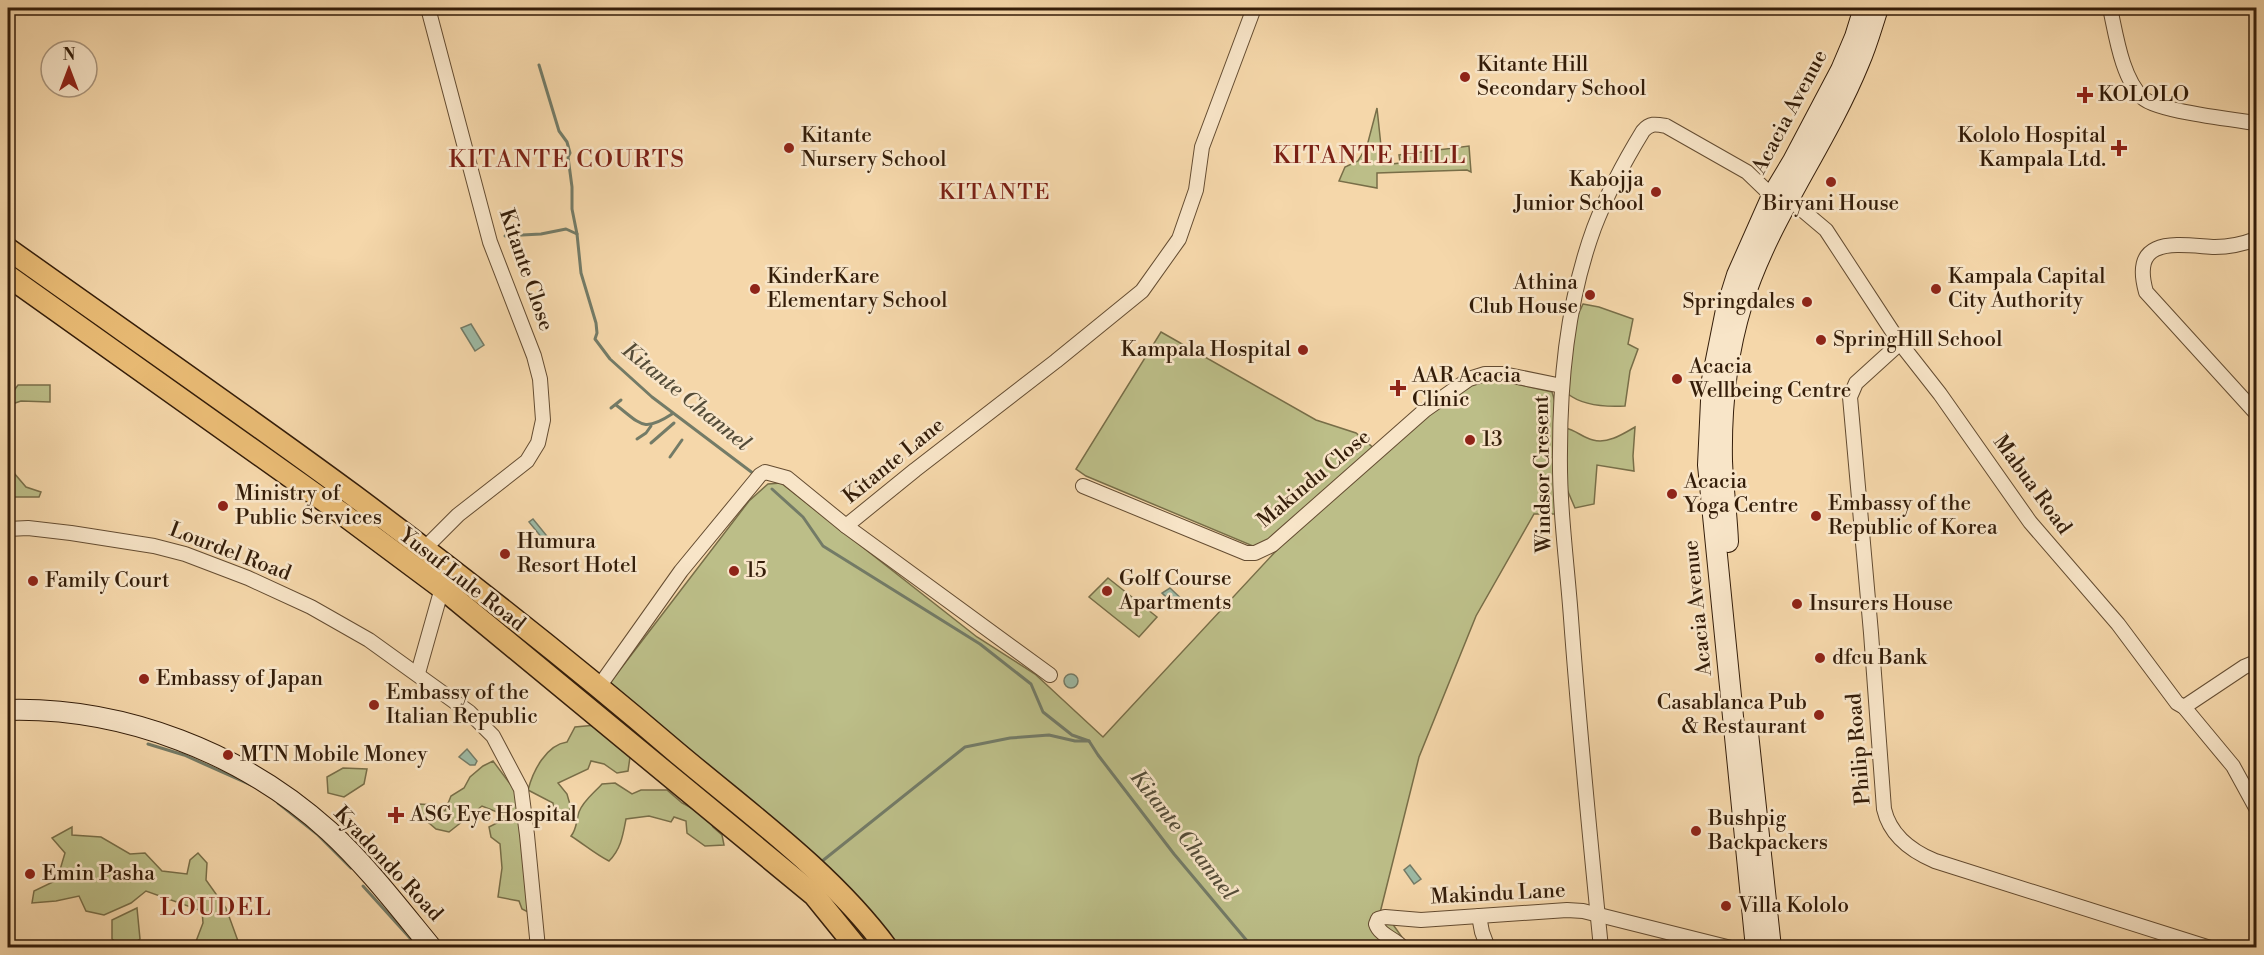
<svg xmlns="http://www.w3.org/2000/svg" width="2264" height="955" font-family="'Libre Bodoni',serif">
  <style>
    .green { fill: #bcbe88; stroke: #786e48; stroke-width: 1.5 }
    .water { fill: #9dbaa5; stroke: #737b67; stroke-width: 1.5 }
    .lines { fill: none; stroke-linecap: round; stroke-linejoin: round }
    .stream { stroke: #737b67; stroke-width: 3 }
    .minor-casing { stroke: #644c31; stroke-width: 16 }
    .secondary-casing { stroke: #341d09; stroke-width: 22 }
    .primary-casing { stroke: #341d09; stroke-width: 24 }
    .minor { stroke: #f8e5c8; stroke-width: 14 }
    .secondary { stroke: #f8e5c8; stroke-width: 20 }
    .primary { stroke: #eabc75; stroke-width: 21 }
    .poi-dot { fill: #8f2418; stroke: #f8e5c8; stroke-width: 2 }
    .labels { text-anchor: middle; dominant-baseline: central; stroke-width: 5; stroke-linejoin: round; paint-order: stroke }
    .poi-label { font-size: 21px; fill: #341d09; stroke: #f8e5c8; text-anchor: start }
    .street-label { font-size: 21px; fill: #341d09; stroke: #f8e5c8 }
    .neighbourhood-label { font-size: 22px; letter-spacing: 1.5px; fill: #7a1f14; stroke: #f8e5c8 }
    .water-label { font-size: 22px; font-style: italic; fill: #544c38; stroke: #f8e5c8 }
    .quarter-label { font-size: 24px; letter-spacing: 1.5px; fill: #7a1f14; stroke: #f8e5c8 }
  </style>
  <rect width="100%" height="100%" fill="#f5d7aa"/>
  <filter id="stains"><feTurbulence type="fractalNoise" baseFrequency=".00333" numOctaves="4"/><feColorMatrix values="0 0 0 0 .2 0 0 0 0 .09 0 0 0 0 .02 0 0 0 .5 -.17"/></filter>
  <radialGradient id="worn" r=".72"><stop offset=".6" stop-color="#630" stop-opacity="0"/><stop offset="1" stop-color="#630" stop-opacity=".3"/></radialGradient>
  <g class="green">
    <path d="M 1377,108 L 1383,165 L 1400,163 L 1399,155 L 1469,146 L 1471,172 L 1467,170 L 1377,173 L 1377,188 L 1339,181 L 1345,167 L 1358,161 L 1367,146 Z"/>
    <path d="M 1583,304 L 1599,307 L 1633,319 L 1628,344 L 1638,349 L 1630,371 L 1625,406 C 1606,407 1583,406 1568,394 L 1572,328 Z"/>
    <path d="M 1161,332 L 1316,420 L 1356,433 L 1376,450 L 1475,383 L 1494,379 L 1552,392 L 1556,405 L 1553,447 L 1557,514 L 1534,514 L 1476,616 L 1419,757 L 1379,917 L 1394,916 L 1394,926 L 1409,947 L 897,947 L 609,684 L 749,501 L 768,484 L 781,483 L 977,637 L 1035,674 L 1103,737 L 1315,509 L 1260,549 L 1086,476 L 1076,469 Z"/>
    <path d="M 124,338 L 341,499 L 338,500 L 119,344 L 119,341 Z"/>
    <path d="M 18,385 L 50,385 L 50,402 L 21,401 L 12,404 L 8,399 L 8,394 L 10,396 Z"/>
    <path d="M 1635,427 L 1633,456 L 1634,471 L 1597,465 L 1594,504 L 1575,508 L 1566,487 L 1565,428 C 1576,430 1583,438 1593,440 C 1608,444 1623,434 1635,427 Z"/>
    <path d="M 8,466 L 26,487 L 41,492 L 39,497 L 8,497 Z"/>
    <path d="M 1108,578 L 1157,617 L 1139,637 L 1089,597 Z"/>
    <path d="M 621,716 L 809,872 L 877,947 L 867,947 L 618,722 L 618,718 Z"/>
    <path d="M 596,725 L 630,757 L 628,771 L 617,773 L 604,764 L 591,761 L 588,769 L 558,783 L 567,794 L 571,808 L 565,814 L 554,812 L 553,803 L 528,790 C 533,771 546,745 567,742 L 575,727 Z"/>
    <path d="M 493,761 L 517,793 L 530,913 L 522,909 L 519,901 L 498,897 L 502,868 L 500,844 L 491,837 L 489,827 L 497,823 L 502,814 L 482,806 L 449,832 L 436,829 L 414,810 L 419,804 L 435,805 L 445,811 L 451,796 L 464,788 L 470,777 L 483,766 Z"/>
    <path d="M 343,768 L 367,769 L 364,784 L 344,797 L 328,793 L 327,777 Z"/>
    <path d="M 615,783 L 632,794 L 641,790 L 667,790 L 682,803 L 708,817 L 713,827 L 722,835 L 724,845 L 705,846 L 687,833 L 686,821 L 674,817 L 671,822 L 649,816 L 626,819 C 623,835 621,849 609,861 C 595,854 585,845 571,836 C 577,829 576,821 579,812 C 583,801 594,793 602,784 Z"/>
    <path d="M 72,827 L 72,835 L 101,837 L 130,854 L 145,853 L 162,871 L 187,874 L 190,860 L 198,853 L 207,863 L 206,880 L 226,908 L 238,941 C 226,946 207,953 195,944 L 203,923 L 202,911 L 146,891 L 131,903 L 104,915 L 86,911 L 79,896 L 56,901 L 32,903 L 34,891 L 57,880 L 65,853 L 52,838 Z"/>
    <path d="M 137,908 L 140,939 C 128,949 124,949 112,939 L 112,920 Z"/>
  </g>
  <g class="water">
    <path d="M 471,324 L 484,345 L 475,351 L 461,328 Z"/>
    <path d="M 533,519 L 551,541 L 547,544 L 529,522 Z"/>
    <path d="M 1170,588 L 1186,603 L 1180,610 L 1162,593 Z"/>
    <circle cx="1071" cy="681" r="7"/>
    <path d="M 467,749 L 477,761 L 475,765 L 470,765 L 459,757 Z"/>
    <path d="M 1410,865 L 1421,879 L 1414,884 L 1404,870 Z"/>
  </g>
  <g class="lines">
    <g class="stream">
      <path d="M 539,65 L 559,131 L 567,142 L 570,153 L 568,157 L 572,187 L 572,209 L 577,234 L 581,273 L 596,323 L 597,333 L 595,339 L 610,359 L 652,397 L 754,474"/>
      <path d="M 505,236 L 541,234 L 566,229 L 577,234"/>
      <path d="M 616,405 C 641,424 643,433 672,414"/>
      <path d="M 611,408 L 621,400"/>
      <path d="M 637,439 L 646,433 L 651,426"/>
      <path d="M 651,443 L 674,423"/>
      <path d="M 670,457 L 682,440"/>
      <path d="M 772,489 L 803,517 L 823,546 L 980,644 L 1031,684 L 1043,712 L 1072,735 L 1089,741"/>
      <path d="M 1089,741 L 1098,755 L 1174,854 L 1253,948"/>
      <path d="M 148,744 L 184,755 L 251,785"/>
      <path d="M 278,803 L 317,834 L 351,868"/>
      <path d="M 821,862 L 965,747 L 1010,738 L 1049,735 L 1075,741 L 1087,741"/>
      <path d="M 363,886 L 419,948"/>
    </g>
    <defs>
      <g id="minor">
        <path d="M 2110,8 C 2116,35 2122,79 2143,98 C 2157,111 2235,120 2256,123"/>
        <path d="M 2256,239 C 2243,244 2229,247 2215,247 C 2177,245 2130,235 2146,292 L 2256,413"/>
        <path d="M 1900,343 L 1856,383 L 1850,397 L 1871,633 L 1884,809 C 1890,835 1911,851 1935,861 L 2210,948"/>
        <path d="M 1083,486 L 1246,553 L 1255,553 L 1272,545 L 1425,410 L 1469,379 L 1485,374 L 1503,374 L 1562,386"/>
        <path d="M 846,526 L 1050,675"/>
        <path d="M 8,529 L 28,528 L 71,533 L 154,546 L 185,554 L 248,578 L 311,607 L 369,640 L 469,712 L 493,736 L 521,789 L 527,835 L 538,948"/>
        <path d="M 424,549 L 458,515 L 527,461 L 538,443 L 543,420 L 540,379 L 534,356 L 490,242 L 428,8"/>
        <path d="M 418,673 L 442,588"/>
        <path d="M 598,688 L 681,571 L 760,475 L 765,472 L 787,478 L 846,526 L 915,470 L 1056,361 L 1142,291 L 1179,239 L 1196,190 L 1202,147 L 1254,8"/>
        <path d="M 2184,707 L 2244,667 L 2256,662"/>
        <path d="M 1479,916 L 1482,932 L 1488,948"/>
        <path d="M 1403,948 C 1395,938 1380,936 1376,924 L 1378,919 L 1385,917 L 1421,920 L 1567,910 L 1583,911 L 1731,948"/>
        <path d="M 1601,948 C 1590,838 1579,728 1571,618 C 1567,563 1559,507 1560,451 C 1560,376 1568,299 1594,228 C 1607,194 1624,162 1643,131 C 1650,123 1655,124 1666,126 L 1747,172 L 1772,196 L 1788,198 L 1826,230 L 1900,343 L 1940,394 L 2030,522 L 2118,624 L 2177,703 L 2184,707 L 2233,766 L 2256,808"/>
      </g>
      <g id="secondary">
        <path d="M 1728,542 C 1727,515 1723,488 1722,461 C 1721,409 1727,353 1742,304 C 1769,218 1825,146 1859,63 C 1867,45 1872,26 1878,8"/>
        <path d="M 8,710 C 124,707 243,753 329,831 C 367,866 399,908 432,948"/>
        <path d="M 1748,733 L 1771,948"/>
        <path d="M 1756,948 L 1708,465 L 1712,380 L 1726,310 L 1737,275 L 1772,196 L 1793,161 L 1841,70 L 1855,37 L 1864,8"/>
      </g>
      <g id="primary">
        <path d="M 8,249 C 123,331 239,411 353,495 C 463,577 572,663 676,752 C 747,812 832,873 887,948"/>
        <path d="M 8,276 L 340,512 L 442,588 L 814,895 L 857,948"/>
      </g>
    </defs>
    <use href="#minor" class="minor-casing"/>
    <use href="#secondary" class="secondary-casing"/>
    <use href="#primary" class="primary-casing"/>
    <use href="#minor" class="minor"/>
    <use href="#secondary" class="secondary"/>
    <use href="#primary" class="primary"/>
  </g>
  <g class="poi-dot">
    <circle cx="1465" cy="77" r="6"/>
    <path d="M2082 86h6v6h6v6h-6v6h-6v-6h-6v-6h6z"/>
    <circle cx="789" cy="148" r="6"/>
    <path d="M2116 139h6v6h6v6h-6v6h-6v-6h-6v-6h6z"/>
    <circle cx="1831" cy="182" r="6"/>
    <circle cx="1656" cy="192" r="6"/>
    <circle cx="755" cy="289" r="6"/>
    <circle cx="1936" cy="289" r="6"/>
    <circle cx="1590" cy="295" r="6"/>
    <circle cx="1807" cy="302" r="6"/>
    <circle cx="1821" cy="340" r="6"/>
    <circle cx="1303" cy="350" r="6"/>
    <circle cx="1677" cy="379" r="6"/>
    <path d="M1395 379h6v6h6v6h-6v6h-6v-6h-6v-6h6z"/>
    <circle cx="1470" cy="440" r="6"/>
    <circle cx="1672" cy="494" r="6"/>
    <circle cx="223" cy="506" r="6"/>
    <circle cx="1816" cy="516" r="6"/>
    <circle cx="505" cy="554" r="6"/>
    <circle cx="734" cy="571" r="6"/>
    <circle cx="33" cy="581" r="6"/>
    <circle cx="1107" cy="591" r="6"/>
    <circle cx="1797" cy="604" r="6"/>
    <circle cx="1820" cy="658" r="6"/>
    <circle cx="144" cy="679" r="6"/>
    <circle cx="374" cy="705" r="6"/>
    <circle cx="1819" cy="715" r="6"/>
    <circle cx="228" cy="755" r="6"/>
    <path d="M393 806h6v6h6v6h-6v6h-6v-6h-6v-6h6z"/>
    <circle cx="1696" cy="831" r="6"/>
    <circle cx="30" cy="874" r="6"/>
    <circle cx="1726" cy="906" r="6"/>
  </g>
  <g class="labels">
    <g class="poi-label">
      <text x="1477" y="65">Kitante Hill<tspan x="1477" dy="24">Secondary School</tspan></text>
      <text x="2098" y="95">KOLOLO</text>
      <text x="801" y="136">Kitante<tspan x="801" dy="24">Nursery School</tspan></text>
      <text x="2106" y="136" text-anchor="end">Kololo Hospital<tspan x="2106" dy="24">Kampala Ltd.</tspan></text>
      <text x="1644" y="180" text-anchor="end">Kabojja<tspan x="1644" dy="24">Junior School</tspan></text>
      <text x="1831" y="204" text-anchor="middle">Biryani House</text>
      <text x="767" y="277">KinderKare<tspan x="767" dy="24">Elementary School</tspan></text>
      <text x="1948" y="277">Kampala Capital<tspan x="1948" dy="24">City Authority</tspan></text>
      <text x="1578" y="283" text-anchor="end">Athina<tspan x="1578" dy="24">Club House</tspan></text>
      <text x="1795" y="302" text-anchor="end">Springdales</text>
      <text x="1833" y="340">SpringHill School</text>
      <text x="1291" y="350" text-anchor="end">Kampala Hospital</text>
      <text x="1689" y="367">Acacia<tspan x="1689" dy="24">Wellbeing Centre</tspan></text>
      <text x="1412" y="376">AAR Acacia<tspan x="1412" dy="24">Clinic</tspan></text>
      <text x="1482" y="440">13</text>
      <text x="1684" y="482">Acacia<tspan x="1684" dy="24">Yoga Centre</tspan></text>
      <text x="235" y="494">Ministry of<tspan x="235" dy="24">Public Services</tspan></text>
      <text x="1828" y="504">Embassy of the<tspan x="1828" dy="24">Republic of Korea</tspan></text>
      <text x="517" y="542">Humura<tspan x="517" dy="24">Resort Hotel</tspan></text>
      <text x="746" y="571">15</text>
      <text x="1119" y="579">Golf Course<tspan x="1119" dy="24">Apartments</tspan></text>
      <text x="45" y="581">Family Court</text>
      <text x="1809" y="604">Insurers House</text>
      <text x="1832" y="658">dfcu Bank</text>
      <text x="156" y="679">Embassy of Japan</text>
      <text x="386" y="693">Embassy of the<tspan x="386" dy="24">Italian Republic</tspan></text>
      <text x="1807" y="703" text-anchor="end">Casablanca Pub<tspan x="1807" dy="24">&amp; Restaurant</tspan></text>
      <text x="240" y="755">MTN Mobile Money</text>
      <text x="410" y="815">ASG Eye Hospital</text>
      <text x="1708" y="819">Bushpig<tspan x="1708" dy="24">Backpackers</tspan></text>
      <text x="42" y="874">Emin Pasha</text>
      <text x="1738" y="906">Villa Kololo</text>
    </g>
    <g class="street-label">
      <text transform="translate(1790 112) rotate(-62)">Acacia Avenue</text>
      <text transform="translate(526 270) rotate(71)">Kitante Close</text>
      <text transform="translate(894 461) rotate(-39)">Kitante Lane</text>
      <text transform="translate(1543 474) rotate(-91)">Windsor Cresent</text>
      <text transform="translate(1314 479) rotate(-40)">Makindu Close</text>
      <text transform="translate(2032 485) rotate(54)">Mabua Road</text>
      <text transform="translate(230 552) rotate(21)">Lourdel Road</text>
      <text transform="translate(462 580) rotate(38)">Yusuf Lule Road</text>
      <text transform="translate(1698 608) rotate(-96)">Acacia Avenue</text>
      <text transform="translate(1859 749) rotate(-95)">Philip Road</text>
      <text transform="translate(388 864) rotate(47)">Kyadondo Road</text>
      <text transform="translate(1498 894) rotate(-3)">Makindu Lane</text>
    </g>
    <g class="neighbourhood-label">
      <text x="995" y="192">KITANTE</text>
    </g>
    <g class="water-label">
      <text transform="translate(686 397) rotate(39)">Kitante Channel</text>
      <text transform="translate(1183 835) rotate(52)">Kitante Channel</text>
    </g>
    <g class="quarter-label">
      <text x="1370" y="156">KITANTE HILL</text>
      <text x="567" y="160">KITANTE COURTS</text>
      <text x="216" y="908">LOUDEL</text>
    </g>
  </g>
  <rect width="2264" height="955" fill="none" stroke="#f5d7aa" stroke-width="30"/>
  <rect x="9" y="9" width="2246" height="937" fill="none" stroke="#341d09" stroke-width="3"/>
  <rect x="15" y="15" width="2234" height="925" fill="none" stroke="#341d09" stroke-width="1.5"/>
  <g transform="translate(69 69)"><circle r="28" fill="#f8e5c8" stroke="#aa957c" stroke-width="1.5"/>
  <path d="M0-4.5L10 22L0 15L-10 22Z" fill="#8f2418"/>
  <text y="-9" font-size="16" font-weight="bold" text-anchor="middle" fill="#341d09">N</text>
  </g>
  <rect width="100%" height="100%" filter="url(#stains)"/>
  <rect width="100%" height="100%" fill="url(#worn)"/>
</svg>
